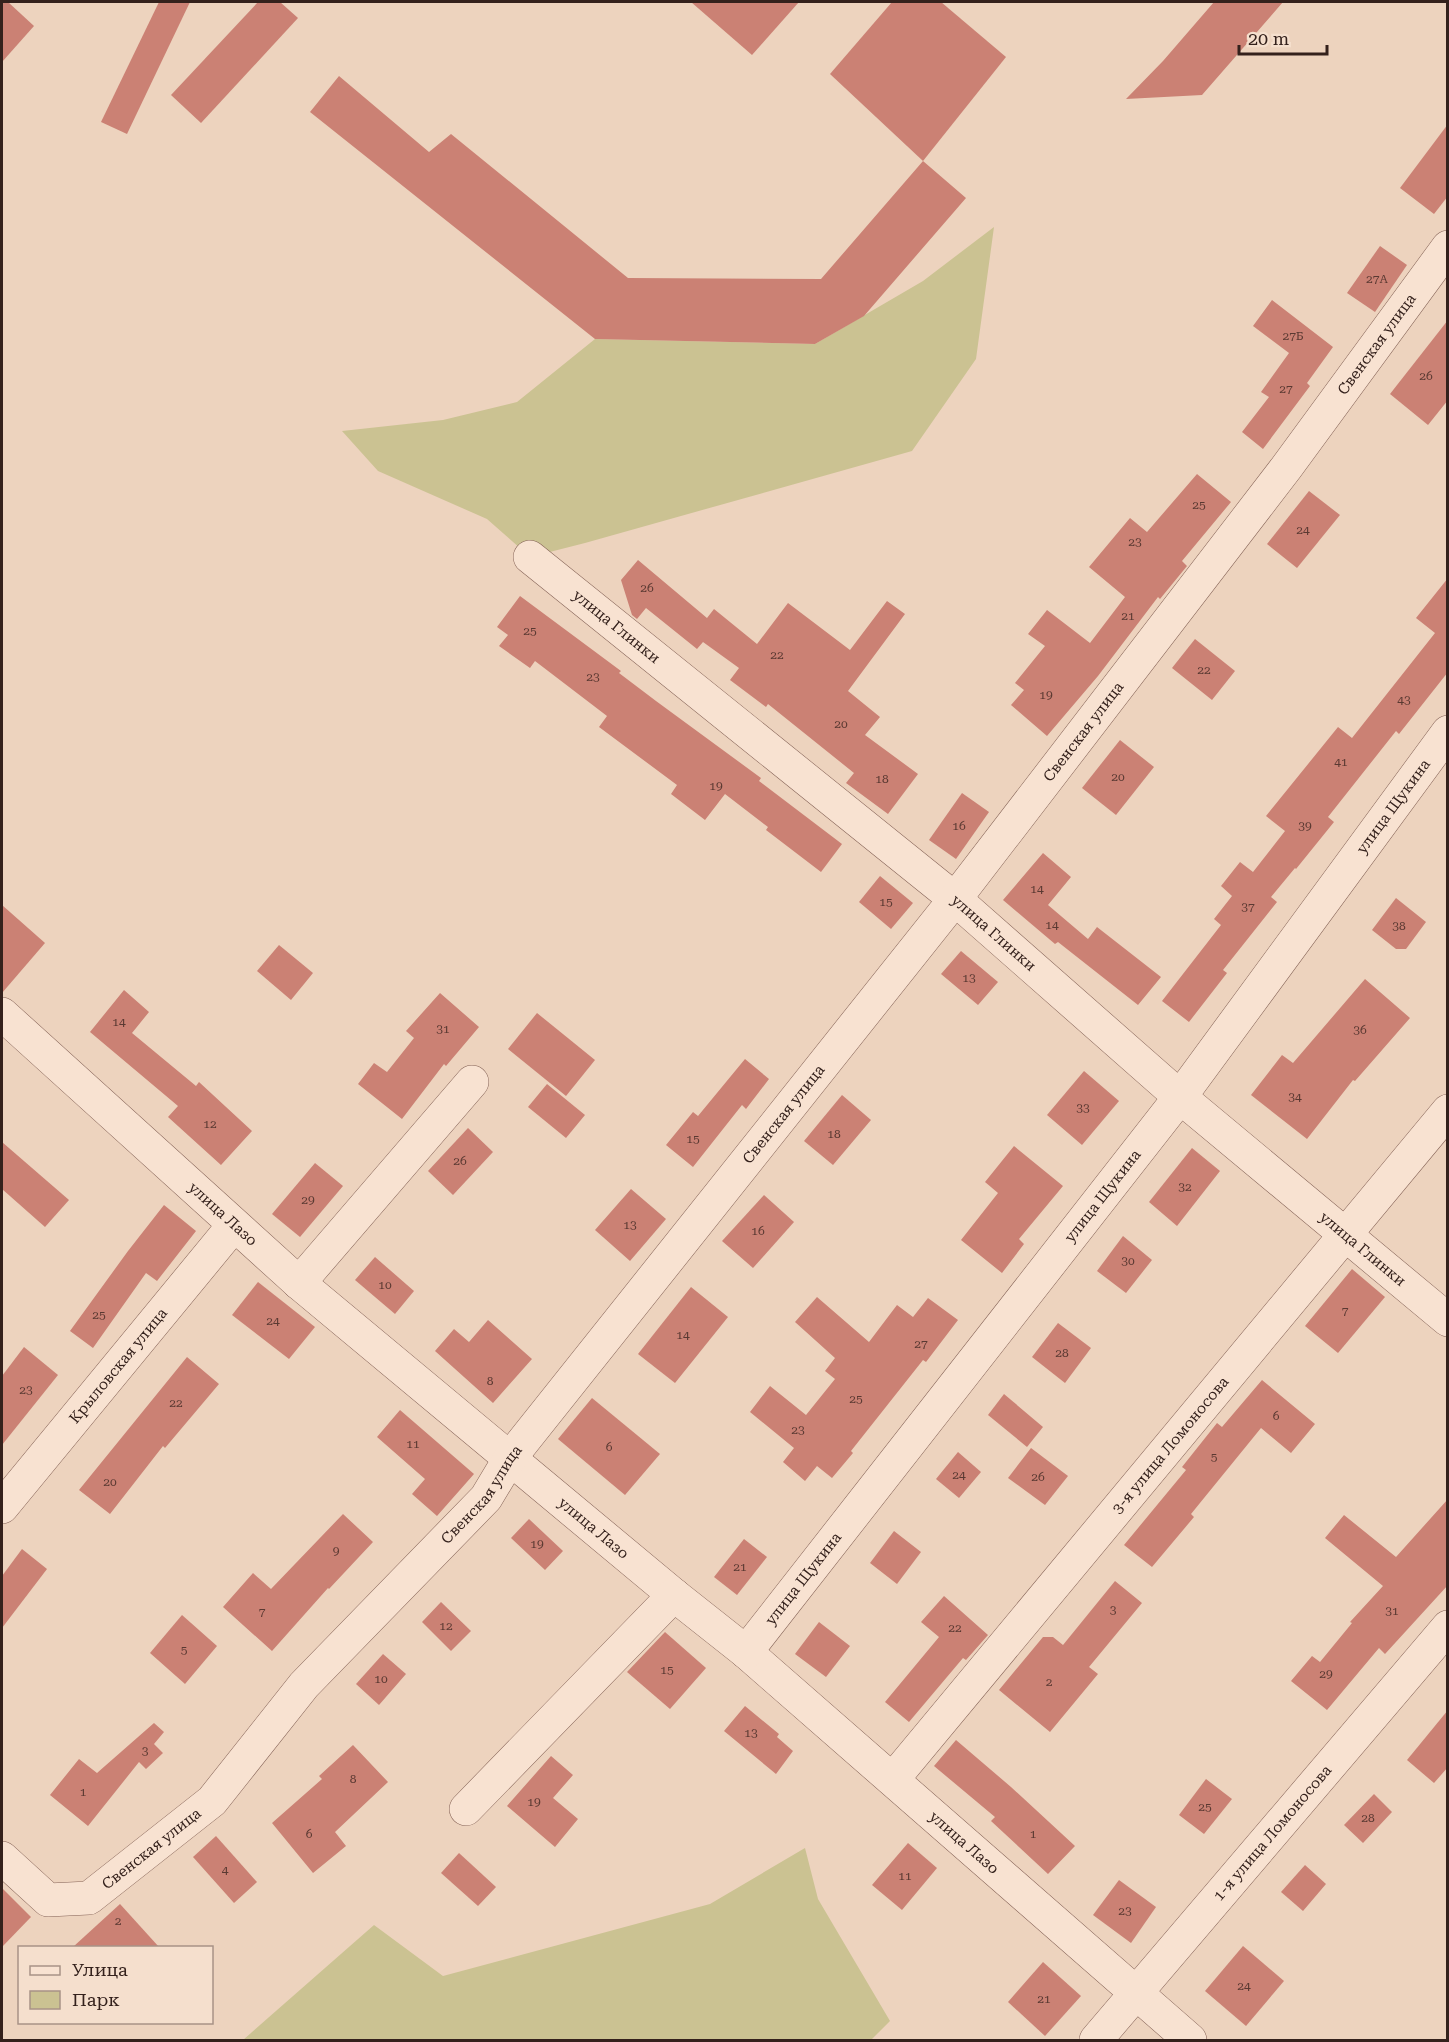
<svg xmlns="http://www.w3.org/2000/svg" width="1449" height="2042" font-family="'Roboto Serif',serif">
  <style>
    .green { fill: #cbc292 }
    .building { fill: #cb8174 }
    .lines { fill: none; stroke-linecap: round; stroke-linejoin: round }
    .minor-casing { stroke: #856357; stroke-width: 34 }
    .minor { stroke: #f8e2d1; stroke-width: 33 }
    .labels { text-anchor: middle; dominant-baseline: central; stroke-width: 4.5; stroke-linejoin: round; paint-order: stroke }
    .number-label { font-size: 12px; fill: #5a3932 }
    .street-label { font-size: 15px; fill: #34211c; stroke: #f5dfcd }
  </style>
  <rect width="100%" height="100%" fill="#edd3be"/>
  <g class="green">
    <path d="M 994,227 L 976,359 L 912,451 L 585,543 L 530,557 L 487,519 L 378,471 L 342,431 L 443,420 L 517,402 L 595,339 L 815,344 L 923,281 Z"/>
    <path d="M 805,1848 L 818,1899 L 890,2021 L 871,2040 L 243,2040 L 374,1925 L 443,1976 L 710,1904 Z"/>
  </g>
  <g class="building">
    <path d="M 2,2 L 8,2 L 34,26 L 2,62 Z"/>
    <path d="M 159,2 L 190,2 L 127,134 L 101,122 Z"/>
    <path d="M 258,2 L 280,2 L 298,18 L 201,123 L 171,95 Z"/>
    <path d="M 691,2 L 799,2 L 752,55 Z"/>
    <path d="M 892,2 L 941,2 L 1006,57 L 923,161 L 830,74 Z"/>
    <path d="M 1214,2 L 1283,2 L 1202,95 L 1126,99 L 1163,61 Z"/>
    <path d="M 339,76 L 429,152 L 451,134 L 628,278 L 821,279 L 923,161 L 966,198 L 864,316 L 815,344 L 595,339 L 310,112 Z"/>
    <path d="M 1448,124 L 1448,196 L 1434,214 L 1400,188 Z"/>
    <path d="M 1380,246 L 1407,265 L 1375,312 L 1347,293 Z"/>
    <path d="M 1272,300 L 1333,347 L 1307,383 L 1310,386 L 1263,449 L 1242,432 L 1269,397 L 1261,392 L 1289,353 L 1253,326 Z"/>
    <path d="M 1448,320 L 1448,400 L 1428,425 L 1390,394 Z"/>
    <path d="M 1197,474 L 1231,502 L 1182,561 L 1187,566 L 1160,599 L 1158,597 L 1098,676 L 1047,736 L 1011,705 L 1024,690 L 1015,683 L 1045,646 L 1028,634 L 1047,610 L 1090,643 L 1125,597 L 1089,567 L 1130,518 L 1147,532 Z"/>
    <path d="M 1309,491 L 1340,515 L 1297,568 L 1267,544 Z"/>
    <path d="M 638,560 L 707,618 L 714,609 L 757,644 L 788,603 L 850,650 L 887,601 L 905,614 L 848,691 L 880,717 L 865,735 L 918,774 L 888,814 L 846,783 L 854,773 L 768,704 L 766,707 L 730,680 L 739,668 L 703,642 L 697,649 L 646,608 L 637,619 L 632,615 L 621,580 Z"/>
    <path d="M 1448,578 L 1448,672 L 1399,734 L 1396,731 L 1328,817 L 1334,822 L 1296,869 L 1295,868 L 1271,897 L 1277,902 L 1223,970 L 1227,973 L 1189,1022 L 1162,1001 L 1221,925 L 1214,919 L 1232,896 L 1221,886 L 1240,862 L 1253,872 L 1285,831 L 1266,816 L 1338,727 L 1352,738 L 1435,633 L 1416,618 Z"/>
    <path d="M 520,596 L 621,671 L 619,673 L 656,701 L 761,778 L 759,781 L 842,844 L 821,872 L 766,830 L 768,827 L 725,794 L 705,820 L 671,794 L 677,785 L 599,727 L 607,716 L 535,661 L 530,668 L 499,646 L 508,635 L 497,627 Z"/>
    <path d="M 1195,639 L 1235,671 L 1212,700 L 1172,668 Z"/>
    <path d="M 1120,740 L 1154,767 L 1116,815 L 1082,788 Z"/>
    <path d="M 962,793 L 989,812 L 956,859 L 929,840 Z"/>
    <path d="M 1043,853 L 1071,877 L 1048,905 L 1088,939 L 1097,927 L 1161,977 L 1138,1005 L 1058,942 L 1055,944 L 1003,900 Z"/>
    <path d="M 880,876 L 913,903 L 891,929 L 859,902 Z"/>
    <path d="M 1396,898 L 1426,922 L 1406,949 L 1396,949 L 1372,930 Z"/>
    <path d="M 2,905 L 45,943 L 2,993 Z"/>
    <path d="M 279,945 L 313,973 L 291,1000 L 257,971 Z"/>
    <path d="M 961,951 L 998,982 L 978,1005 L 941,974 Z"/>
    <path d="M 1365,979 L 1410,1018 L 1355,1081 L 1353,1080 L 1307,1139 L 1251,1095 L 1282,1055 L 1293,1063 Z"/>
    <path d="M 124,990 L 149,1012 L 132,1033 L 196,1086 L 199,1082 L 252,1131 L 221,1165 L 168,1117 L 178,1106 L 90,1032 Z"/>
    <path d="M 440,993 L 479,1027 L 446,1066 L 444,1064 L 402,1119 L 358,1084 L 374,1063 L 387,1072 L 414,1038 L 406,1031 Z"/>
    <path d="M 537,1013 L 595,1060 L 566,1096 L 508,1049 Z"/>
    <path d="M 745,1059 L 769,1079 L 746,1109 L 742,1105 L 693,1167 L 666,1145 L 693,1112 L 698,1116 Z"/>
    <path d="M 1084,1071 L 1119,1101 L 1082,1145 L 1047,1115 Z"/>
    <path d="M 547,1084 L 585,1115 L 566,1138 L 528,1107 Z"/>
    <path d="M 842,1095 L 871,1120 L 833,1165 L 804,1141 Z"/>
    <path d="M 468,1128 L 493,1152 L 453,1195 L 428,1171 Z"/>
    <path d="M 2,1142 L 69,1200 L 45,1227 L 2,1189 Z"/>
    <path d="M 1014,1146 L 1063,1186 L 1019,1239 L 1024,1244 L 1002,1273 L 961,1240 L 998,1193 L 985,1182 Z"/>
    <path d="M 1192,1148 L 1220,1171 L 1177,1226 L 1149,1202 Z"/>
    <path d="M 315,1163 L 343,1186 L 300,1237 L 272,1214 Z"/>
    <path d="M 631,1189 L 666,1219 L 630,1261 L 595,1230 Z"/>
    <path d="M 764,1195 L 794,1222 L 753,1268 L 722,1241 Z"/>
    <path d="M 164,1205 L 196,1231 L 157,1281 L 146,1273 L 93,1348 L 70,1331 L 128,1251 Z"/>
    <path d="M 1123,1236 L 1152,1260 L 1126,1293 L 1097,1271 Z"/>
    <path d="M 375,1257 L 414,1291 L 395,1314 L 355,1280 Z"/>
    <path d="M 1352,1269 L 1385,1297 L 1338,1353 L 1305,1326 Z"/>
    <path d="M 258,1282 L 315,1327 L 289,1359 L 232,1315 Z"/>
    <path d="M 691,1287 L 728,1317 L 675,1383 L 638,1354 Z"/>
    <path d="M 817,1297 L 869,1342 L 897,1305 L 913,1317 L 928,1298 L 958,1320 L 926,1362 L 923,1360 L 851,1451 L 853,1453 L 832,1478 L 817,1466 L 805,1481 L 783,1462 L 794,1448 L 750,1412 L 770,1386 L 806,1415 L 835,1379 L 825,1371 L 835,1358 L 795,1322 Z"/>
    <path d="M 488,1320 L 532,1359 L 493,1403 L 435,1351 L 454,1329 L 469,1342 Z"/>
    <path d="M 1058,1323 L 1091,1348 L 1065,1383 L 1032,1357 Z"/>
    <path d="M 24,1347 L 58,1375 L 2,1445 L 2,1376 Z"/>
    <path d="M 187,1357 L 219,1384 L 165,1448 L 163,1446 L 110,1514 L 79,1490 Z"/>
    <path d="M 1262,1380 L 1315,1424 L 1291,1453 L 1261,1428 L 1191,1514 L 1194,1517 L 1152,1567 L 1124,1545 L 1186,1470 L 1182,1467 L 1217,1423 L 1222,1427 Z"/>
    <path d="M 1004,1394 L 1043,1427 L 1027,1447 L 988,1415 Z"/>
    <path d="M 592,1398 L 660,1454 L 625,1495 L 558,1439 Z"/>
    <path d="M 400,1410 L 474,1474 L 437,1516 L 412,1494 L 425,1479 L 377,1437 Z"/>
    <path d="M 1031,1448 L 1068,1476 L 1045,1505 L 1008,1478 Z"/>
    <path d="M 958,1452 L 981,1472 L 959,1498 L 936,1479 Z"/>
    <path d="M 1448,1499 L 1448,1585 L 1385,1654 L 1379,1648 L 1327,1710 L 1291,1681 L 1312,1656 L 1320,1662 L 1352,1623 L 1350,1622 L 1383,1586 L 1325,1538 L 1344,1515 L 1396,1557 Z"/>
    <path d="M 343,1514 L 373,1542 L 329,1589 L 328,1588 L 272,1651 L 223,1607 L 253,1573 L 271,1589 Z"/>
    <path d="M 529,1519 L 563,1551 L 545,1570 L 511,1538 Z"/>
    <path d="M 894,1531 L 921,1552 L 897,1584 L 870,1563 Z"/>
    <path d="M 744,1539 L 767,1557 L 737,1595 L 714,1577 Z"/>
    <path d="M 22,1549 L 47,1569 L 2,1628 L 2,1576 Z"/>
    <path d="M 1115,1581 L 1142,1603 L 1089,1667 L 1098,1674 L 1050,1732 L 999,1690 L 1043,1637 L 1053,1637 L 1063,1645 Z"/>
    <path d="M 944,1596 L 988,1635 L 966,1660 L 963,1658 L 909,1722 L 885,1702 L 939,1637 L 921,1622 Z"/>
    <path d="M 441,1602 L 471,1631 L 451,1651 L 422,1622 Z"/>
    <path d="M 182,1615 L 217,1646 L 185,1684 L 150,1653 Z"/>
    <path d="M 819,1622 L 850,1646 L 826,1677 L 795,1654 Z"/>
    <path d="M 665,1632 L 706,1668 L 670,1709 L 627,1672 Z"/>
    <path d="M 383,1654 L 406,1674 L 379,1705 L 356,1684 Z"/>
    <path d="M 745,1706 L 779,1734 L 777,1737 L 793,1751 L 776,1774 L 724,1731 Z"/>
    <path d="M 1448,1710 L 1448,1767 L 1434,1783 L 1407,1760 Z"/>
    <path d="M 154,1723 L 164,1732 L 154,1744 L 163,1753 L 146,1769 L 139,1762 L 88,1826 L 50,1795 L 79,1759 L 97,1773 Z"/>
    <path d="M 956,1740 L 1011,1787 L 1075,1846 L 1048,1874 L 991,1821 L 995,1817 L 934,1766 Z"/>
    <path d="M 353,1745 L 388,1782 L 335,1832 L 346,1846 L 313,1873 L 272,1823 L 322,1779 L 319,1776 Z"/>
    <path d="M 551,1756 L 573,1775 L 553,1798 L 578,1819 L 555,1847 L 507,1806 Z"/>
    <path d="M 1206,1779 L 1232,1799 L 1204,1834 L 1179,1815 Z"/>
    <path d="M 1374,1794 L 1392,1812 L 1363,1843 L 1344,1825 Z"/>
    <path d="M 216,1836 L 257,1882 L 234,1903 L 193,1857 Z"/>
    <path d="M 908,1843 L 937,1868 L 902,1910 L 872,1885 Z"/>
    <path d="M 459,1853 L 496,1887 L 478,1906 L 441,1873 Z"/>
    <path d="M 1305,1865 L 1326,1884 L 1303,1911 L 1281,1892 Z"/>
    <path d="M 1119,1880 L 1156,1907 L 1131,1943 L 1093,1915 Z"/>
    <path d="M 2,1888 L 31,1917 L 2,1947 Z"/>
    <path d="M 120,1904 L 159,1947 L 73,1947 Z"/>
    <path d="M 1243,1946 L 1284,1981 L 1246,2026 L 1205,1991 Z"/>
    <path d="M 1043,1962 L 1081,1996 L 1045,2036 L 1008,2002 Z"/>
  </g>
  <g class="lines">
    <defs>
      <g id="minor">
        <path id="s1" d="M 530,557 L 955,899 L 1180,1097 L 1448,1320"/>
        <path id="s2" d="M 2,1014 L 299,1283 L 674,1595 L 746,1652 L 1190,2040"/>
        <path d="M 299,1283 L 472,1082"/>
        <path id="s3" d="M 2,1507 L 234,1225"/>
        <path id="s4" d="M 746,1652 L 1180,1097 L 1448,732"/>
        <path id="s5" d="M 893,1779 L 1448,1111"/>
        <path d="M 466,1809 L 674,1595"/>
        <path id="s6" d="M 2,1858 L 48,1900 L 89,1898 L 212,1801 L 304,1685 L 486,1498 L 510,1458 L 955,899 L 1286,468 L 1448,247"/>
        <path id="s7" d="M 1096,2040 L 1448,1627"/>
      </g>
    </defs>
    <use href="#minor" class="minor-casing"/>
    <use href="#minor" class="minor"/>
  </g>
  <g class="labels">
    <g class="number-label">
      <text x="1377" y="279">27А</text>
      <text x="1293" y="336">27Б</text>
      <text x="1426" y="376">26</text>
      <text x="1286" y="389">27</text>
      <text x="1199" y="505">25</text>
      <text x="1303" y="530">24</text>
      <text x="1135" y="542">23</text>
      <text x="647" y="588">26</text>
      <text x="1128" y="616">21</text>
      <text x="530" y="631">25</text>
      <text x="777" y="655">22</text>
      <text x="1204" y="670">22</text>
      <text x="593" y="677">23</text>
      <text x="1046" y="695">19</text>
      <text x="1404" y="700">43</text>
      <text x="841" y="724">20</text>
      <text x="1341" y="762">41</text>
      <text x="1118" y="777">20</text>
      <text x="882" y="779">18</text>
      <text x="716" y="786">19</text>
      <text x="959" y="826">16</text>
      <text x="1305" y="826">39</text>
      <text x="1037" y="889">14</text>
      <text x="886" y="902">15</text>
      <text x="1248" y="907">37</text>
      <text x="1052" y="925">14</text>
      <text x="1399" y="926">38</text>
      <text x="969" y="978">13</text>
      <text x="119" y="1022">14</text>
      <text x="443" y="1029">31</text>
      <text x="1360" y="1030">36</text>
      <text x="1295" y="1097">34</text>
      <text x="1083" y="1108">33</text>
      <text x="210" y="1124">12</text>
      <text x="834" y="1134">18</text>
      <text x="693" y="1139">15</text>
      <text x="460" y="1161">26</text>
      <text x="1185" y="1187">32</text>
      <text x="308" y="1200">29</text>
      <text x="630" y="1225">13</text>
      <text x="758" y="1231">16</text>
      <text x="1128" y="1261">30</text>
      <text x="385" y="1285">10</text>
      <text x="1345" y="1311">7</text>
      <text x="99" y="1315">25</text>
      <text x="273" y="1321">24</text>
      <text x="683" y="1335">14</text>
      <text x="921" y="1344">27</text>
      <text x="1062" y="1353">28</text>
      <text x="490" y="1381">8</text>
      <text x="26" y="1390">23</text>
      <text x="856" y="1399">25</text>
      <text x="176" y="1403">22</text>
      <text x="1276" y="1416">6</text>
      <text x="798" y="1430">23</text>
      <text x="413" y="1444">11</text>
      <text x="609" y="1447">6</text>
      <text x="1214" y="1457">5</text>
      <text x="959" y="1475">24</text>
      <text x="1038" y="1477">26</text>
      <text x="110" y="1482">20</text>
      <text x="537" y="1544">19</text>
      <text x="336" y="1551">9</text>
      <text x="740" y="1567">21</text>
      <text x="1113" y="1610">3</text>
      <text x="1392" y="1611">31</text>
      <text x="262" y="1612">7</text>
      <text x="446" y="1626">12</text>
      <text x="955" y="1628">22</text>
      <text x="184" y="1650">5</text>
      <text x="667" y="1670">15</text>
      <text x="1326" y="1674">29</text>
      <text x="381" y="1679">10</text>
      <text x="1049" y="1682">2</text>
      <text x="751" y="1733">13</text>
      <text x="145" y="1751">3</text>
      <text x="353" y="1779">8</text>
      <text x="83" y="1792">1</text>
      <text x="534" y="1802">19</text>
      <text x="1205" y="1807">25</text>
      <text x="1368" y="1818">28</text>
      <text x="309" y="1834">6</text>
      <text x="1033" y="1834">1</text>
      <text x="225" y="1870">4</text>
      <text x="905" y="1876">11</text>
      <text x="1125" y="1911">23</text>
      <text x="118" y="1921">2</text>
      <text x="1244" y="1986">24</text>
      <text x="1044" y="1999">21</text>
    </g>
    <g class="street-label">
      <text stroke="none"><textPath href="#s6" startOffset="2127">Свенская улица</textPath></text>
      <text stroke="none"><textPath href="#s1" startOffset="111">улица Глинки</textPath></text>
      <text stroke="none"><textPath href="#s6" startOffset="1641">Свенская улица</textPath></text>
      <text stroke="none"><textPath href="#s4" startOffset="1065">улица Щукина</textPath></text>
      <text stroke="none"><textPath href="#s1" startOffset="597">улица Глинки</textPath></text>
      <text stroke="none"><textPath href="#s6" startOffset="1155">Свенская улица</textPath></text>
      <text stroke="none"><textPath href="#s4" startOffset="579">улица Щукина</textPath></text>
      <text stroke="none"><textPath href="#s2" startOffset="298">улица Лазо</textPath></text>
      <text stroke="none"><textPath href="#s1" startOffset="1083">улица Глинки</textPath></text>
      <text stroke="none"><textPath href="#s3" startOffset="183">Крыловская улица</textPath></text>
      <text stroke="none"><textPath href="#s5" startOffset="434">3-я улица Ломоносова</textPath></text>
      <text stroke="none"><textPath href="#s6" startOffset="669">Свенская улица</textPath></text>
      <text stroke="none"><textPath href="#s2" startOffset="784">улица Лазо</textPath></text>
      <text stroke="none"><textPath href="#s4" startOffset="93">улица Щукина</textPath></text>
      <text stroke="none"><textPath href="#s7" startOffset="272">1-я улица Ломоносова</textPath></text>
      <text stroke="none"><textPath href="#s2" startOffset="1270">улица Лазо</textPath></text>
      <text stroke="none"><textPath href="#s6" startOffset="183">Свенская улица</textPath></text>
    </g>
  </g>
  <rect width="1449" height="2042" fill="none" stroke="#34211c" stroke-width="6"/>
  <rect x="18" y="1946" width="195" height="78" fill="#f5dfcd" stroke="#a89386" stroke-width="1.5"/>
  <rect x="30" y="1966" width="30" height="9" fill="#f8e2d1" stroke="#a89386" stroke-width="1.5"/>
  <text x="72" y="1976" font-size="18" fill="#34211c">Улица</text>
  <rect x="30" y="1991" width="30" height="18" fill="#cbc292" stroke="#a89386" stroke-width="1.5"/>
  <text x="72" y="2006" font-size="18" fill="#34211c">Парк</text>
  <path d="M1239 45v9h88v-9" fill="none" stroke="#34211c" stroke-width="3"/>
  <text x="1248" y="45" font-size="18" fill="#34211c" stroke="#f5dfcd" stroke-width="4.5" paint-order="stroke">20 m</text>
</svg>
